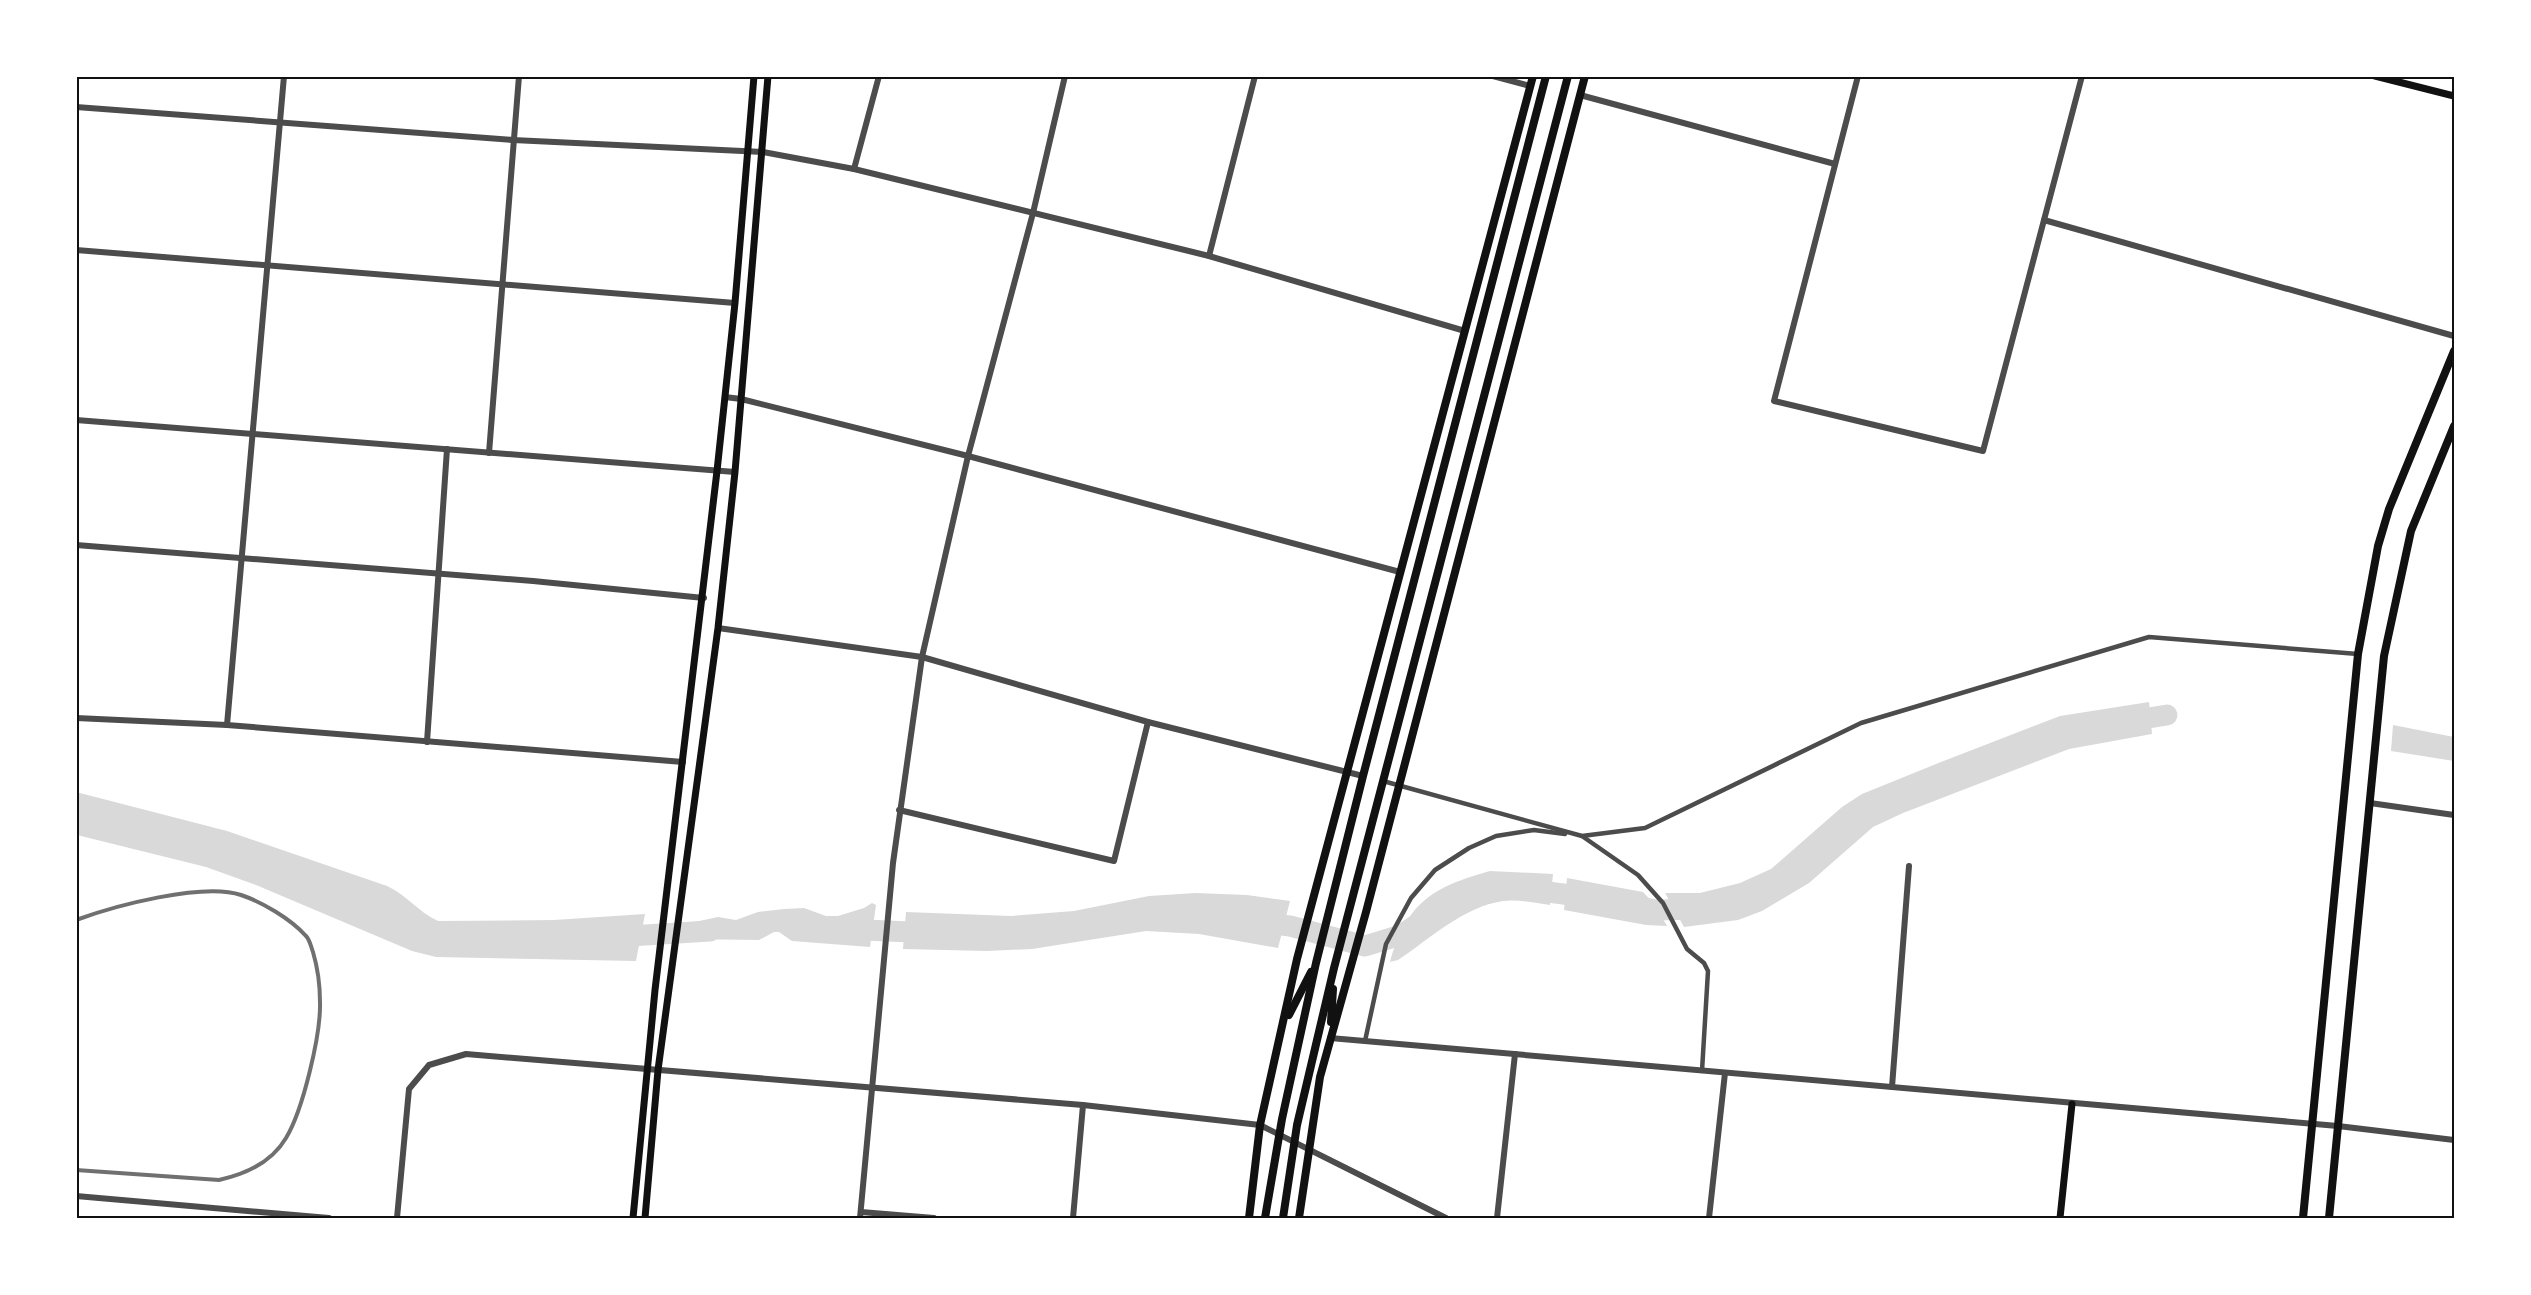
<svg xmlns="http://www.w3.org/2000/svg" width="2531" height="1295" font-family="'Space Grotesk',sans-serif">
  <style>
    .water { fill: #d9d9d9 }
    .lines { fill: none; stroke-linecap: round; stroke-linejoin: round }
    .river { stroke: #d9d9d9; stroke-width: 21 }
    .minor { stroke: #4c4c4c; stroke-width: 4.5 }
    .tertiary { stroke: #4c4c4c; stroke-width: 6 }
    .secondary { stroke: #111; stroke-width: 7 }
    .primary { stroke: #111; stroke-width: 8 }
    .rail { stroke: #707070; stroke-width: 4 }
    .neatline { fill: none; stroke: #111; stroke-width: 2 }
  </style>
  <rect width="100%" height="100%" fill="#fff"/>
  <g class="water">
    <path d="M 2149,702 L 2152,734 L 2069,749 L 1903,813 L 1873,827 L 1809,883 L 1762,911 L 1738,920 L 1684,927 L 1665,893 L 1700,893 L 1740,883 L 1771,869 L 1842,807 L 1862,794 L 1941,762 L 2060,716 Z"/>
    <path d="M 2393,725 L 2454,737 L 2454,761 L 2391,751 Z"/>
    <path d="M 76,792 L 227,831 L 387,886 C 407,895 418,912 438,921 L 554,920 L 645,914 L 636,961 L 436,957 L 412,951 L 256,885 L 206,867 L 77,835 Z"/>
    <path d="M 1490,871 L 1553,874 L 1550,905 C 1535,903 1518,899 1503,901 C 1463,907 1431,938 1398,960 L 1390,962 C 1407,902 1433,887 1490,871 Z"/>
    <path d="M 1567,878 L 1643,892 L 1655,905 L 1667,926 L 1646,925 L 1564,910 Z"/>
    <path d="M 1196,893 L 1247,895 L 1290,901 L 1278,948 L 1199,934 L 1146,931 L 1032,949 L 987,951 L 903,949 L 906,912 L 1011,916 L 1074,911 L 1149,896 Z"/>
    <path d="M 872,903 L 876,905 L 870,947 L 792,941 L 779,932 L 774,932 L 759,940 L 683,939 L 685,924 L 718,917 L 736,920 L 758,912 L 784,909 L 804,908 L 826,916 L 838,916 L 864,908 Z"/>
  </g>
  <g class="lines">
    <g class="river">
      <path d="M 2124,722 L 2167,715"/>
      <path d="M 1524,889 L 1594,898"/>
      <path d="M 1631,905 L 1655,910 L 1704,909"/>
      <path d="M 1258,922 L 1290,926 L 1365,946 L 1401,935 L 1422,921"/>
      <path d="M 843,929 L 932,933"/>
      <path d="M 613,937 L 710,931"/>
    </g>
    <g class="minor">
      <path d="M 1383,781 L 1582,836 L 1645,828 L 1861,723 L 2149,637 L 2358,654"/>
      <path d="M 1582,836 L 1638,875 L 1663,903 L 1687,949 L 1704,963 L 1708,971 L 1702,1071"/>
      <path d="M 1365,1041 L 1386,944 L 1411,898 L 1435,870 L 1469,848 L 1496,836 L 1534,830 L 1565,834"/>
    </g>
    <g class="tertiary">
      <path d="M 1493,76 L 1530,86"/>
      <path d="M 1858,76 L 1774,401 L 1983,451 L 2082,76"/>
      <path d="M 1580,95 L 1835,164"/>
      <path d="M 76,107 L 513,140 L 763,152 L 854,169 L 1209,256 L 1465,331"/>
      <path d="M 854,169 L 879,76"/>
      <path d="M 2044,220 L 2454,336"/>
      <path d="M 76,250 L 735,303"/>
      <path d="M 1209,256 L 1255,76"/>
      <path d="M 725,397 L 741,399 L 968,456 L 1400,572"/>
      <path d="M 76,420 L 735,472"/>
      <path d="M 489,453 L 519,76"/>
      <path d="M 76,545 L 533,581 L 704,598"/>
      <path d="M 718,628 L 922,657 L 1148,722 L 1363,776"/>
      <path d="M 76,718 L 227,725 L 683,762"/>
      <path d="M 227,725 L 284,76"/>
      <path d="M 427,742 L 447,449"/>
      <path d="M 2370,803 L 2454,815"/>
      <path d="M 899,810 L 1114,861 L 1148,722"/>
      <path d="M 1330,1038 L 2338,1126 L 2454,1140"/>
      <path d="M 1892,1087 L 1909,866"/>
      <path d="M 76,1196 L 329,1218"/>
      <path d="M 861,1212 L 934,1218"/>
      <path d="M 397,1218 L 409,1089 L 429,1065 L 466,1054 L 1083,1105 L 1260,1125 L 1446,1218"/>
      <path d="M 860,1218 L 893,863 L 922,657 L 968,456 L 1033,213 L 1065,76"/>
      <path d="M 1073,1218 L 1083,1105"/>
      <path d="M 1497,1218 L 1515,1054"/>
      <path d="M 1709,1218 L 1725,1073"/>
    </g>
    <g class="secondary">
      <path d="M 2375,76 L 2454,96"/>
      <path d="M 633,1218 L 655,990 L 717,471 L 735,303 L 754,76"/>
      <path d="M 645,1218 L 658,1070 L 718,628 L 735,472 L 768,76"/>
      <path d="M 2060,1218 L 2072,1104"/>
    </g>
    <g class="primary">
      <path d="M 1289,1015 L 1311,972"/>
      <path d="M 1331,1022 L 1333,989"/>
      <path d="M 1249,1218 L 1260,1125 L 1297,959 L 1533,76"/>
      <path d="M 1265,1218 L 1282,1119 L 1316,963 L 1363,776 L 1546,76"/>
      <path d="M 1283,1218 L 1297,1125 L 1334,968 L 1568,76"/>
      <path d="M 1299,1218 L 1320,1077 L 1366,912 L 1585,76"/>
      <path d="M 2303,1218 L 2358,654 L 2378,546 L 2389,509 L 2454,351"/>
      <path d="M 2329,1218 L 2384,656 L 2411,531 L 2454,426"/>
    </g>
    <path class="rail" d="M 76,920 C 114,906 203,882 241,895 C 262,902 291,919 306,936 C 310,940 311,947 313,952 C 318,969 320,985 320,1002 C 321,1034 303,1110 286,1138 C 272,1162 246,1174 219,1180 L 76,1170"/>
  </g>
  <rect width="2531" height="1295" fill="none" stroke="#ffffff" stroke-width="156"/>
  <rect x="78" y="78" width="2375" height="1139" class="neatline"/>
</svg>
